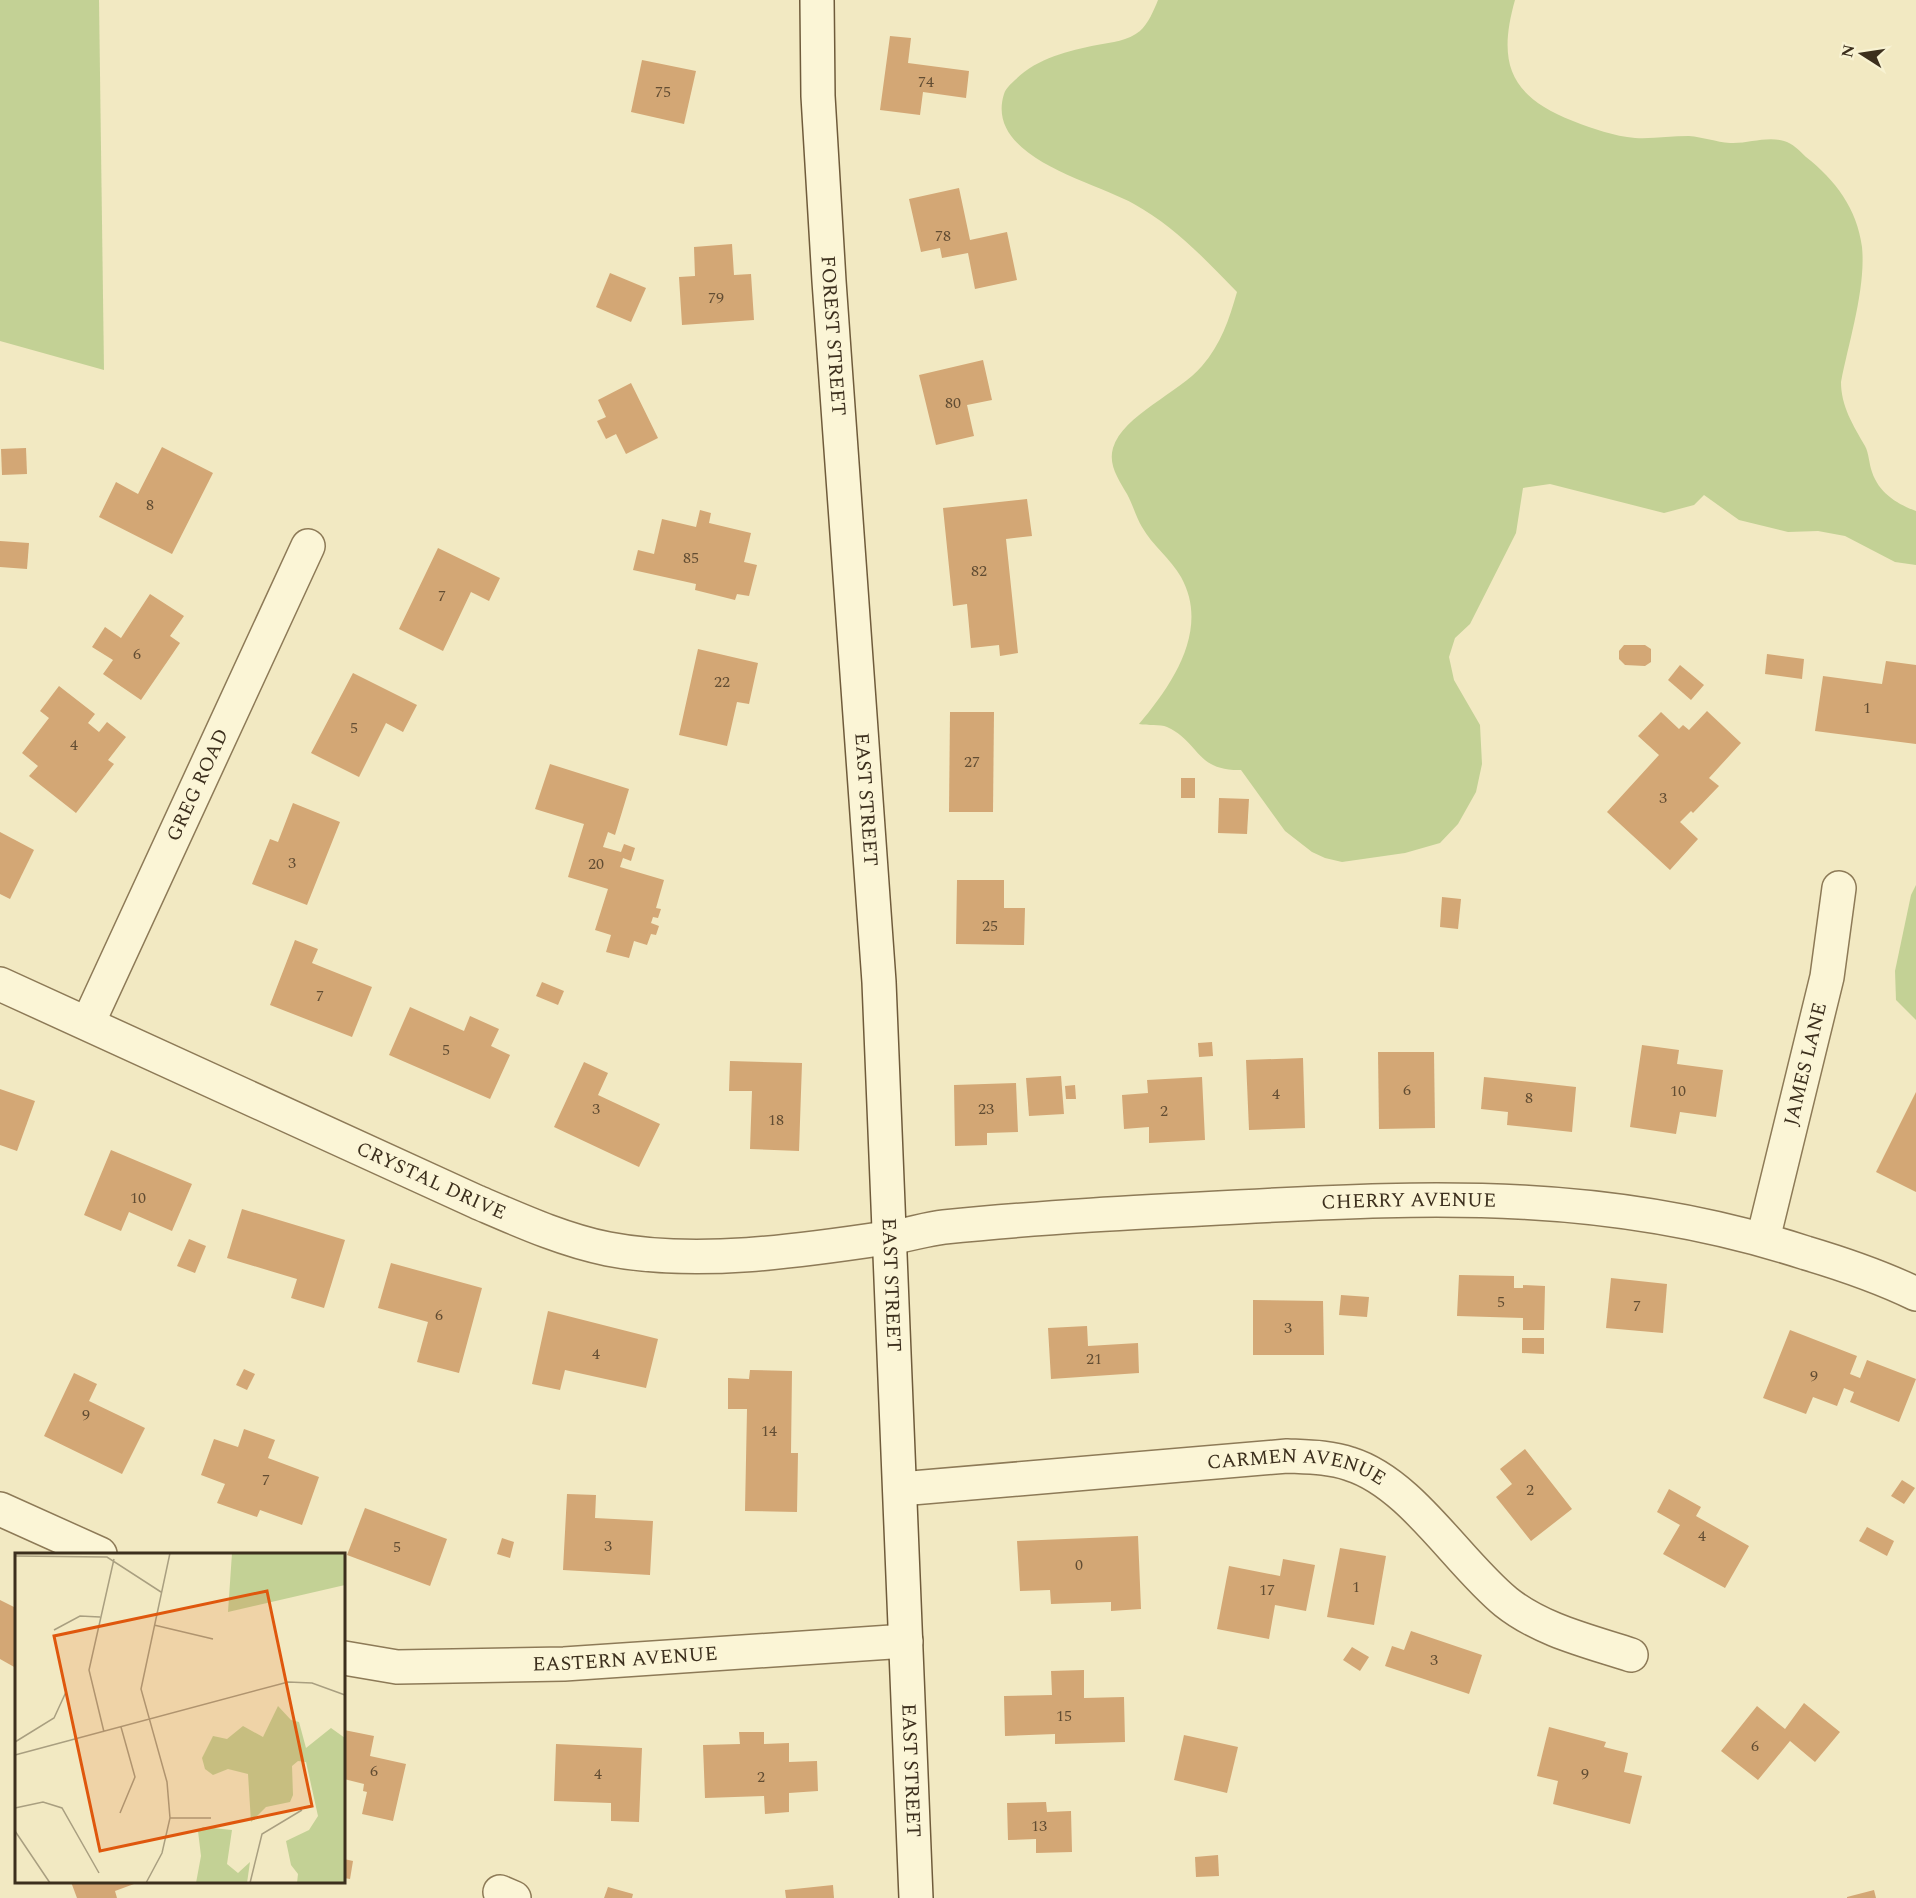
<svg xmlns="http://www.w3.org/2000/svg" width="1916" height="1898" font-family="Spectral,serif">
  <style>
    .green { fill: #c3d195 }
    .building { fill: #d3a775 }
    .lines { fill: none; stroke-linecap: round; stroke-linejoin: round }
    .street-casing { stroke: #8d7a57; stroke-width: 36 }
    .secondary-casing { stroke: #6f5b3b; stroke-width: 36 }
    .street { stroke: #fbf5d6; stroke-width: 33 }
    .secondary { stroke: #fbf5d6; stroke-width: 33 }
    .labels { text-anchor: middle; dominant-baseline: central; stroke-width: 5; stroke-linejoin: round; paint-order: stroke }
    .number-label { font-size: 16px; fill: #624d33 }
    .street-label { font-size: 20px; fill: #3c2f1d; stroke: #f8f2d2 }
    .inset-road { fill: none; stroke: #a99f80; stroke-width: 1.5 }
    .view { fill: #df570d; fill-opacity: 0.15; stroke: #df570d; stroke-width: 3 }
    .inset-edge { fill: none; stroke: #3c2f1d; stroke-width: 3 }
  </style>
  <rect width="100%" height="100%" fill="#f2e9c2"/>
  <g class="green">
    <path d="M 0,0 L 99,0 L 104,370 L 0,341 Z"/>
    <path d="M 1158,0 L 1515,0 C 1497,64 1510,96 1573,121 C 1593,129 1614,136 1635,138 C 1653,139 1671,136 1689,136 C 1703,137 1716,142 1730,143 C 1748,144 1766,136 1784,141 C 1792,143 1800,151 1806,157 C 1835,180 1857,208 1862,247 C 1866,288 1849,341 1841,382 C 1841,406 1853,425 1865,446 C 1869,453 1869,464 1872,472 C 1879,493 1897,504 1916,511 L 1916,565 L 1895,562 L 1845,536 L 1818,531 L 1788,532 L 1739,520 L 1704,495 L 1694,505 L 1664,513 L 1550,484 L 1523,488 L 1516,533 L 1470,624 L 1455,638 L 1449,657 L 1454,680 L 1480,725 L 1482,764 L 1476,792 L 1458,824 L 1440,843 L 1405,853 L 1342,862 L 1325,858 L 1312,852 L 1285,831 L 1241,770 C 1195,771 1200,742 1167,727 C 1160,724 1148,726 1139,724 C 1173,684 1210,629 1181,577 C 1171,559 1152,545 1142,527 C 1136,517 1133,505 1127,494 C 1119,480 1108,465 1113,448 C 1123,415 1179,393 1202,366 C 1221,344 1229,320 1237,292 C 1206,260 1174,226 1134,204 C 1096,182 984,158 1004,94 C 1006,88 1011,84 1015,80 C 1037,58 1068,51 1097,45 C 1112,42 1128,41 1140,31 C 1148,24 1154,10 1158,0 Z"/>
    <path d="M 1916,885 L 1916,1020 L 1896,1000 L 1895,971 L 1911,895 Z"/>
  </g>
  <g class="building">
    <path d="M 890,36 L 911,38 L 908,63 L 969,71 L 966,98 L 923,92 L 920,115 L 880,110 Z"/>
    <path d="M 642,60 L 696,71 L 684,124 L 631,112 Z"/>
    <path d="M 959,188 L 970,240 L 1007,232 L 1017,280 L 975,289 L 968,253 L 942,258 L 940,248 L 921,252 L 909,199 Z"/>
    <path d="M 732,244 L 734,275 L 751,274 L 754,320 L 682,325 L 679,277 L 695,276 L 694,247 Z"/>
    <path d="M 610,273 L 646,288 L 631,322 L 596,307 Z"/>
    <path d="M 983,360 L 992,400 L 967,405 L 974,436 L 936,445 L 919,375 Z"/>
    <path d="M 631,383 L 658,438 L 626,454 L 616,434 L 606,439 L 597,421 L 606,417 L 598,400 Z"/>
    <path d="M 162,447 L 213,473 L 172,554 L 99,517 L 116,482 L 138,494 Z"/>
    <path d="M 26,448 L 27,474 L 2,475 L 1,449 Z"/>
    <path d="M 1027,499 L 1032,536 L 1006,539 L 1018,653 L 1000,656 L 999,645 L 971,648 L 967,604 L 953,606 L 943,508 Z"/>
    <path d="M 700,510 L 711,513 L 709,523 L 751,533 L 744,562 L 757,565 L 749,596 L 737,594 L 735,600 L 695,590 L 696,584 L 633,570 L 638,550 L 654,554 L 662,519 L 696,527 Z"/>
    <path d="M 0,541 L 29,543 L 27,569 L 0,567 Z"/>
    <path d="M 438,548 L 500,578 L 489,601 L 471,592 L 443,651 L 399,629 Z"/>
    <path d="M 150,594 L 184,616 L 170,636 L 180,643 L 141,700 L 103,674 L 113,660 L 92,647 L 105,627 L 121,638 Z"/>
    <path d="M 1624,645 L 1645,645 L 1651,649 L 1651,662 L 1645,666 L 1625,665 L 1619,659 L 1619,651 Z"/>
    <path d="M 698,649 L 758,663 L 749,704 L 737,702 L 727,746 L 679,735 Z"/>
    <path d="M 1767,654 L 1804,659 L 1802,679 L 1765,674 Z"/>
    <path d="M 1886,661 L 1916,665 L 1916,744 L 1815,731 L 1823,676 L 1882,684 Z"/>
    <path d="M 1680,665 L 1704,685 L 1691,700 L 1668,680 Z"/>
    <path d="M 353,673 L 417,705 L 403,732 L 386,723 L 359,777 L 311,753 Z"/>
    <path d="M 59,686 L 95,714 L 88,723 L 99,732 L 107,722 L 126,737 L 108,760 L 114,764 L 76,813 L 29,776 L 38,766 L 22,753 L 49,718 L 40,711 Z"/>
    <path d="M 1707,711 L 1741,743 L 1709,778 L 1719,786 L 1693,813 L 1691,811 L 1680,822 L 1698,839 L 1670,870 L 1607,812 L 1659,755 L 1638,736 L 1661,712 L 1679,729 L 1683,725 L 1689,730 Z"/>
    <path d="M 950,712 L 994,712 L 993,812 L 949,812 Z"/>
    <path d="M 550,764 L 629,789 L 615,835 L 608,832 L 603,847 L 621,852 L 624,844 L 635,848 L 631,861 L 623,858 L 620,867 L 664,880 L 656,908 L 661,909 L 658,918 L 653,917 L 651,923 L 659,926 L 656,935 L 651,934 L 647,945 L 634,941 L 629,958 L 606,952 L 611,935 L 595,930 L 608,889 L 568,877 L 584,824 L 535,809 Z"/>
    <rect x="1181" y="778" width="14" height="20"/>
    <path d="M 1219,798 L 1249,799 L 1247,834 L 1218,833 Z"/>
    <path d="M 293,803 L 340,822 L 307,905 L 252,884 L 270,839 L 278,842 Z"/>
    <path d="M 0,832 L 34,850 L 10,899 L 0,894 Z"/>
    <path d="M 957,880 L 1004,880 L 1004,908 L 1025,908 L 1024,945 L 956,944 Z"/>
    <path d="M 1442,897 L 1461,899 L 1458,929 L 1440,927 Z"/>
    <path d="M 295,940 L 318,949 L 312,963 L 372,987 L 352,1037 L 270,1005 Z"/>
    <path d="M 542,982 L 564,991 L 558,1005 L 536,996 Z"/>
    <path d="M 410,1007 L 464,1031 L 470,1016 L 499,1029 L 491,1046 L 510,1055 L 490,1099 L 389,1055 Z"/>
    <path d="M 1212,1042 L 1213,1056 L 1199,1057 L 1198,1043 Z"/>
    <path d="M 1642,1045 L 1679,1050 L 1677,1064 L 1723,1070 L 1716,1117 L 1680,1112 L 1676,1134 L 1630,1127 Z"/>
    <path d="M 1378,1052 L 1434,1052 L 1435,1128 L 1379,1129 Z"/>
    <path d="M 1303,1058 L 1305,1128 L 1249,1130 L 1246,1060 Z"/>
    <path d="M 730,1061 L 802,1063 L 799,1151 L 750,1149 L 752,1091 L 729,1091 Z"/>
    <path d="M 584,1062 L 608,1073 L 598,1095 L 660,1124 L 639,1167 L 554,1127 Z"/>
    <path d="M 1061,1076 L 1064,1114 L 1029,1116 L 1026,1078 Z"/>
    <path d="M 1202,1077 L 1205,1140 L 1149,1143 L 1149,1127 L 1124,1129 L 1122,1095 L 1148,1093 L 1147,1080 Z"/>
    <path d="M 1484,1077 L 1576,1087 L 1572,1132 L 1507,1125 L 1508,1112 L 1481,1109 Z"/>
    <path d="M 1016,1083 L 1018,1132 L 987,1133 L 987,1145 L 955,1146 L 954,1085 Z"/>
    <path d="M 1075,1085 L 1076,1099 L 1066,1099 L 1065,1086 Z"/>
    <path d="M 0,1089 L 35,1101 L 17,1151 L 0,1145 Z"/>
    <path d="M 1916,1092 L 1916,1192 L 1876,1172 Z"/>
    <path d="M 111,1150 L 192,1184 L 172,1231 L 129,1212 L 121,1231 L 84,1215 Z"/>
    <path d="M 242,1209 L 345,1240 L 324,1308 L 291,1298 L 297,1279 L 227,1258 Z"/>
    <path d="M 189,1239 L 206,1246 L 195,1273 L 177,1266 Z"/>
    <path d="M 391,1263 L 482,1288 L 459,1373 L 417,1362 L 428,1322 L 378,1308 Z"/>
    <path d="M 1459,1275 L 1514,1276 L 1514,1288 L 1523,1288 L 1523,1285 L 1545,1286 L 1544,1330 L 1523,1330 L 1523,1318 L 1457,1316 Z"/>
    <path d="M 1611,1278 L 1667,1284 L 1663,1333 L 1606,1328 Z"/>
    <path d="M 1341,1295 L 1369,1297 L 1367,1317 L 1339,1315 Z"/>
    <path d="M 1253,1300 L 1323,1301 L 1324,1355 L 1253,1355 Z"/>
    <path d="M 548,1311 L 658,1339 L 646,1388 L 565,1370 L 560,1390 L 532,1384 Z"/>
    <path d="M 1087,1326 L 1088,1346 L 1138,1343 L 1139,1373 L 1051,1379 L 1048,1328 Z"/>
    <path d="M 1790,1330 L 1857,1356 L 1850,1374 L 1860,1378 L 1867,1360 L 1916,1379 L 1899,1422 L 1850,1402 L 1854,1392 L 1844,1388 L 1837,1406 L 1813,1397 L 1806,1414 L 1763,1398 Z"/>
    <path d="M 1522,1338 L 1544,1338 L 1544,1354 L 1522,1353 Z"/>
    <path d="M 244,1369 L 255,1374 L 247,1390 L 236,1385 Z"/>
    <path d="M 750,1370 L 792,1371 L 791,1453 L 798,1453 L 797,1512 L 745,1511 L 747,1409 L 728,1409 L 728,1378 L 749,1379 Z"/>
    <path d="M 74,1373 L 97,1384 L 89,1401 L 145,1428 L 122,1474 L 44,1436 Z"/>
    <path d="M 244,1429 L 275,1440 L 268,1458 L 319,1477 L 302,1525 L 260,1510 L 257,1517 L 217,1503 L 225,1484 L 201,1475 L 214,1439 L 238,1447 Z"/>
    <path d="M 1525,1449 L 1572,1509 L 1531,1541 L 1496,1497 L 1512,1484 L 1500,1469 Z"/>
    <path d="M 1902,1480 L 1915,1488 L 1904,1504 L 1891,1496 Z"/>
    <path d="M 1669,1489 L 1701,1507 L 1696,1516 L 1749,1546 L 1725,1588 L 1663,1554 L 1680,1525 L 1657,1512 Z"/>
    <path d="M 567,1494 L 596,1495 L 595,1518 L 653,1521 L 650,1575 L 563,1570 Z"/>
    <path d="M 365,1508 L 447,1539 L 430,1586 L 347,1555 Z"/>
    <path d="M 1867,1527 L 1894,1541 L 1887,1556 L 1859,1541 Z"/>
    <path d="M 1138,1536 L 1141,1609 L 1111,1611 L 1111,1602 L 1051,1604 L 1050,1590 L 1020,1591 L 1017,1541 Z"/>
    <path d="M 502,1538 L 514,1542 L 510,1558 L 497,1554 Z"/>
    <path d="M 1340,1548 L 1386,1556 L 1374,1625 L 1327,1617 Z"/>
    <path d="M 1283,1559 L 1315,1565 L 1306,1611 L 1275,1605 L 1269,1639 L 1217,1629 L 1229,1566 L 1280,1576 Z"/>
    <path d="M 0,1600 L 16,1608 L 16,1668 L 0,1659 Z"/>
    <path d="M 1411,1631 L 1482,1655 L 1469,1694 L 1385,1666 L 1392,1646 L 1404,1650 Z"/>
    <path d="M 1352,1647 L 1369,1657 L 1360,1671 L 1343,1660 Z"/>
    <path d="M 1084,1670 L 1084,1698 L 1124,1697 L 1125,1742 L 1055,1744 L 1055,1734 L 1005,1736 L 1004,1696 L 1052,1695 L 1051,1671 Z"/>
    <path d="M 1804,1703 L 1840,1732 L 1815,1762 L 1790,1741 L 1758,1780 L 1721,1751 L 1757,1706 L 1785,1729 Z"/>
    <path d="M 1549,1727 L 1606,1742 L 1604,1747 L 1628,1753 L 1624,1772 L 1642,1776 L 1630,1824 L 1553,1804 L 1558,1781 L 1537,1776 Z"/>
    <path d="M 344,1730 L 374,1736 L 370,1756 L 406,1764 L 393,1821 L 362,1814 L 367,1792 L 363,1791 L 364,1784 L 344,1779 Z"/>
    <path d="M 739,1732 L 764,1732 L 764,1744 L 789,1743 L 789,1762 L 817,1761 L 818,1791 L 789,1793 L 789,1812 L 765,1814 L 764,1796 L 705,1798 L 703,1745 L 740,1744 Z"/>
    <path d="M 1184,1735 L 1238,1747 L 1227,1793 L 1174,1780 Z"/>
    <path d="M 556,1744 L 642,1748 L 639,1822 L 611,1821 L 611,1803 L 554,1801 Z"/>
    <path d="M 1046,1802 L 1047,1812 L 1071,1811 L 1072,1852 L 1036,1853 L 1036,1839 L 1008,1840 L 1007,1803 Z"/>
    <path d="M 1218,1855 L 1219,1876 L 1196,1877 L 1195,1857 Z"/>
    <path d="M 344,1859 L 353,1861 L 350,1879 L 344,1878 Z"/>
    <path d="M 71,1882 L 133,1882 L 134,1884 L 115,1891 L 117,1898 L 77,1898 Z"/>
    <path d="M 833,1885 L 834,1898 L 786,1898 L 785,1890 Z"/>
    <path d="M 608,1887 L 633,1894 L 632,1898 L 604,1898 Z"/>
    <path d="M 1874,1890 L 1876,1898 L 1847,1898 L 1847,1897 Z"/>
  </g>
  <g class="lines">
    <defs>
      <g id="street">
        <path id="s1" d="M 0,984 L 477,1202 C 519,1220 563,1240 608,1249 C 696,1266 799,1251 886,1238 C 906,1236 925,1229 944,1227 C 1042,1217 1140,1212 1238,1207 C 1438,1196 1612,1190 1806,1253 C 1843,1264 1881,1277 1916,1294"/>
        <path id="s2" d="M 88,1023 L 308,546"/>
        <path id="s3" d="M 1763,1239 L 1827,977 L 1839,888"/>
        <path id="s4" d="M 900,1489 L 1287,1456 C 1308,1457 1330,1457 1350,1464 C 1411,1483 1457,1562 1506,1602 C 1541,1630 1588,1641 1631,1655"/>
        <path d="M 0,1509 L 100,1554"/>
        <path id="s5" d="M 344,1658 L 397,1667 L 564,1664 L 906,1641"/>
        <path d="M 500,1892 L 514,1898"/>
      </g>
      <g id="secondary">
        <path id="s6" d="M 817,0 L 818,96 L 829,281 L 879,982 L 916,1898"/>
      </g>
    </defs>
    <use href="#street" class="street-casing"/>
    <use href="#secondary" class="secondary-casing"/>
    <use href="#street" class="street"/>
    <use href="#secondary" class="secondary"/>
  </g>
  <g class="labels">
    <g class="number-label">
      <text x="926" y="82">74</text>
      <text x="663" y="92">75</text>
      <text x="943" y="236">78</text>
      <text x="716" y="298">79</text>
      <text x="953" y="403">80</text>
      <text x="150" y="505">8</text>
      <text x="691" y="558">85</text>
      <text x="979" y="571">82</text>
      <text x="442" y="596">7</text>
      <text x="137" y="654">6</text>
      <text x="722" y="682">22</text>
      <text x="1867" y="708">1</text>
      <text x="354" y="728">5</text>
      <text x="74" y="745">4</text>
      <text x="972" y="762">27</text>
      <text x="1663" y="798">3</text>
      <text x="292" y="863">3</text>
      <text x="596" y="864">20</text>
      <text x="990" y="926">25</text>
      <text x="320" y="996">7</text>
      <text x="446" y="1050">5</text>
      <text x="1407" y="1090">6</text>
      <text x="1678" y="1091">10</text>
      <text x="1276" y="1094">4</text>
      <text x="1529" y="1098">8</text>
      <text x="596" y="1109">3</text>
      <text x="986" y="1109">23</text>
      <text x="1164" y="1111">2</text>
      <text x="776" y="1120">18</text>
      <text x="138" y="1198">10</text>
      <text x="1501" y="1302">5</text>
      <text x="1637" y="1306">7</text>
      <text x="439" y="1315">6</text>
      <text x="1288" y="1328">3</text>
      <text x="596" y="1354">4</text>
      <text x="1094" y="1359">21</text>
      <text x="1814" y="1376">9</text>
      <text x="86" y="1415">9</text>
      <text x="769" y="1431">14</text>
      <text x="266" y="1480">7</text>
      <text x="1530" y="1490">2</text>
      <text x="1702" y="1536">4</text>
      <text x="608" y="1546">3</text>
      <text x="397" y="1547">5</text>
      <text x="1079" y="1565">0</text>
      <text x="1356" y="1587">1</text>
      <text x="1267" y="1590">17</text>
      <text x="1434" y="1660">3</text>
      <text x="1064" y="1716">15</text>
      <text x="1755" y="1746">6</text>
      <text x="374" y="1771">6</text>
      <text x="598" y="1774">4</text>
      <text x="1585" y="1774">9</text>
      <text x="761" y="1777">2</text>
      <text x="1039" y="1826">13</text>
    </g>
    <g class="street-label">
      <text stroke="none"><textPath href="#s6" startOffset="336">FOREST STREET</textPath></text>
      <text stroke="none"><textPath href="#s2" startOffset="262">GREG ROAD</textPath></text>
      <text stroke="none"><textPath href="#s6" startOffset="801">EAST STREET</textPath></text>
      <text stroke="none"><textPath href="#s3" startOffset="180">JAMES LANE</textPath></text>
      <text stroke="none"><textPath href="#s1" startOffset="474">CRYSTAL DRIVE</textPath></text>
      <text stroke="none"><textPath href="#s1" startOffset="1468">CHERRY AVENUE</textPath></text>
      <text stroke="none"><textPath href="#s6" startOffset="1287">EAST STREET</textPath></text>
      <text stroke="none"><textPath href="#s4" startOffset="399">CARMEN AVENUE</textPath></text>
      <text stroke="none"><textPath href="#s5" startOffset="282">EASTERN AVENUE</textPath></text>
      <text stroke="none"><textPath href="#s6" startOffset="1773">EAST STREET</textPath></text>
    </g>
  </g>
  <g transform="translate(15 1553)">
    <rect width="330" height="330" fill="#f2e9c2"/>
    <path d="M 217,0 L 330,0 L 330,32 L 213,59 ZM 263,153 L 276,167 L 284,169 L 291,195 L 316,175 L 330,185 L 330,330 L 282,330 L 283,321 L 276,312 L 271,288 L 294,277 L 303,263 L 291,209 L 283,208 L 277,213 L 278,242 L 275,249 L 251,254 L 236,269 L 233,221 L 213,216 L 198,222 L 190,216 L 187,205 L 198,183 L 212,186 L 228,173 L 248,184 ZM 188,274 L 217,277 L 212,311 L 223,320 L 235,309 L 232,330 L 181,330 L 186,303 L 183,278 Z" fill="#c3d195"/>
    <path class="inset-road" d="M 0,3 L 92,4 L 146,39M 139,72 L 198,86M 39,77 L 65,63 L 85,64M 89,179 L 74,117 L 99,6M 0,189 L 39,165 L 51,139M 0,202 L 273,129 L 297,130 L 330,142M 0,255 L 28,249 L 47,255 L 84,320M 105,260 L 120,224 L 106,174M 155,265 L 196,265M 0,278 L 35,330M 131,330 L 147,300 L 155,265 L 152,229 L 126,136 L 155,0M 235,330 L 247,281 L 287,257"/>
    <path class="view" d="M 252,38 L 297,253 L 85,298 L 39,83 Z"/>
    <rect width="330" height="330" class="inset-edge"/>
  </g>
  <g transform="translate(1862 54) rotate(282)" stroke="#f8f2d2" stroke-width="4.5" paint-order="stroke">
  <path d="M0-4.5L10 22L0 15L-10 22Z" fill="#3c2f1d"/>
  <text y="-9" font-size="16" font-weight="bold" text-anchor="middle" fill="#3c2f1d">N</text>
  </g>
</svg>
